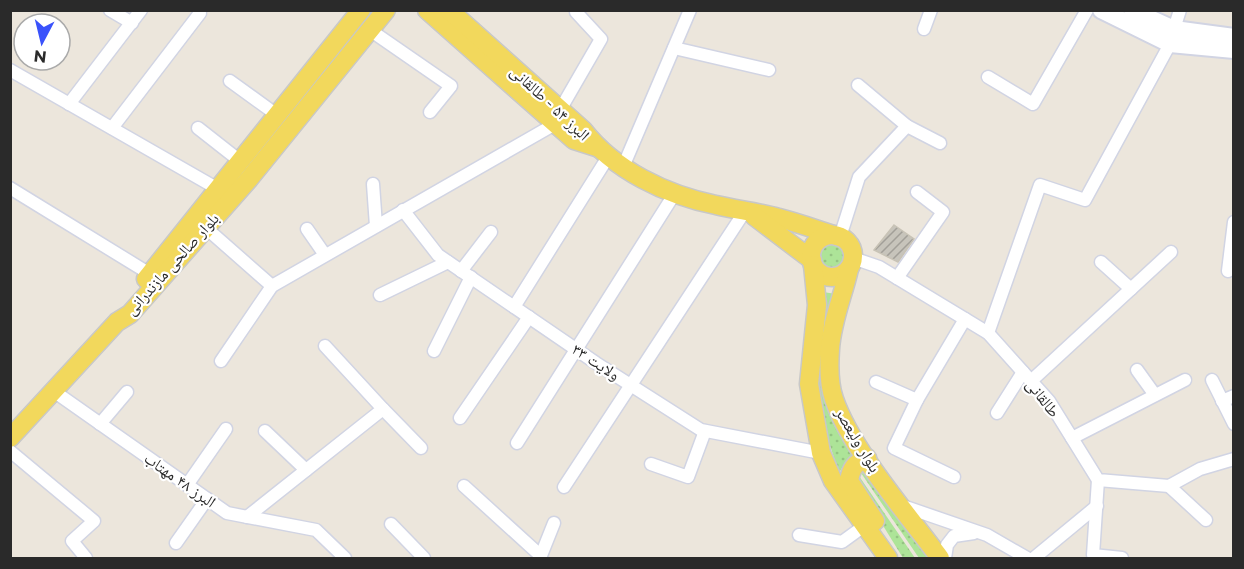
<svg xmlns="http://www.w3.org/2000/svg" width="1244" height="569" font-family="Montserrat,'Noto Naskh Arabic',sans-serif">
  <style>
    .grass { fill: url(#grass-dots) }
    .building { fill: url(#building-hatch); stroke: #c8c3b6; stroke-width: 1.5 }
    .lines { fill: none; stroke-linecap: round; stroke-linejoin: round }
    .street-casing { stroke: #d1d4e3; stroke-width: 15 }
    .secondary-casing { stroke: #d1d4e3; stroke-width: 20 }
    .primary-casing { stroke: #c8c8c8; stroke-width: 21 }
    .street { stroke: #fff; stroke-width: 12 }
    .secondary { stroke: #fff; stroke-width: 16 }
    .primary { stroke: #f2d85c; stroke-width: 18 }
    .labels { text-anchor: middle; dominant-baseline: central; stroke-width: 4.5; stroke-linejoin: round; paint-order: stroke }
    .street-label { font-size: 16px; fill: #2a2a2a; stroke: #fff }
  </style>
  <defs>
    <pattern id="grass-dots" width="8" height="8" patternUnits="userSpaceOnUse" patternTransform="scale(1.5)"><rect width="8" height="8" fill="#ade498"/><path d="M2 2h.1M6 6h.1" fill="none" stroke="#95c483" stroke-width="1.8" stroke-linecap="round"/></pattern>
    <pattern id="building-hatch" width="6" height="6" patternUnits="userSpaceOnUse" patternTransform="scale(1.5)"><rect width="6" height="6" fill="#c7c4bb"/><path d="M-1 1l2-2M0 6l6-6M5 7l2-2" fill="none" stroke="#a29f98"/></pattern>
  </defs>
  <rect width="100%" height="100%" fill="#ece6dc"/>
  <g class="grass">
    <circle cx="832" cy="257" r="15"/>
    <path d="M 823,292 L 836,294 L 822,382 C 824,412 837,432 854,457 L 845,463 L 839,473 L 823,424 L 817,386 Z"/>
    <path d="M 861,473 L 867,474 L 930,558 L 919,558 Z"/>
    <path d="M 859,476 L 915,558 L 903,558 L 858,485 Z"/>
  </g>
  <path class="building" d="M 894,225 L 914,239 L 898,262 L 874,250 Z"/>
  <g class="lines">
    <defs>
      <g id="street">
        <path d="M 110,10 L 132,23"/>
        <path d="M 924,29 L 931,10"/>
        <path d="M 1174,29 L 1180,10"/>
        <path d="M 370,30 L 451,86 L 430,112"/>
        <path d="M 674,48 L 769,70"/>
        <path d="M 10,70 L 218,189"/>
        <path d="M 988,77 L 1033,104 L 1087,10"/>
        <path d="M 230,81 L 277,115"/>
        <path d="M 858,85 L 907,126"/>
        <path d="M 69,104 L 141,10"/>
        <path d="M 560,110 L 601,39 L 576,12"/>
        <path d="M 112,128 L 200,13"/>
        <path d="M 198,128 L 240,161"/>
        <path d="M 623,167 L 690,10"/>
        <path d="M 373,184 L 376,226"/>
        <path d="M 10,188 L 150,274"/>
        <path d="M 403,210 L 438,255 L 596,363 L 701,430 L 821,453"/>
        <path d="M 206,228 L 272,286"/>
        <path d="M 307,229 L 325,255"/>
        <path d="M 840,237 L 859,177 L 907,126 L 940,143"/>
        <path d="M 853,258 L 879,267 L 988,333 L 1049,401 L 1098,480 L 1169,486 L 1200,469 L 1234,459"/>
        <path d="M 1101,262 L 1131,289"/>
        <path d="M 461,271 L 491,232"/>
        <path d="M 1228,271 L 1234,222"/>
        <path d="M 897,278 L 943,212 L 917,192"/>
        <path d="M 380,295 L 448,262"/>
        <path d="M 514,307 L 608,157"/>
        <path d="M 988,333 L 1040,185 L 1085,200 L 1170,44"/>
        <path d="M 434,351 L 471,277"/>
        <path d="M 221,361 L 272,286 L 555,124"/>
        <path d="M 1137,370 L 1155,395"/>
        <path d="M 1212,380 L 1234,424"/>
        <path d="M 1031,381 L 1171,252"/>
        <path d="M 876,382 L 917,400"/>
        <path d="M 55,392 L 227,513 L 316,530 L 345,558"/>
        <path d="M 1222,401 L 1234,396"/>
        <path d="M 383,409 L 421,448"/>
        <path d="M 997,413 L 1023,372"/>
        <path d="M 460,418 L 529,317"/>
        <path d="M 100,424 L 127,392"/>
        <path d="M 265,431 L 306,470"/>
        <path d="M 1072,438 L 1185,380"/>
        <path d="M 517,443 L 675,193"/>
        <path d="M 10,451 L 94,521 L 72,541 L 86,558"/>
        <path d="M 651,464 L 688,477 L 705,431"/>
        <path d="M 954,477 L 894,448 L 917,400 L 965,319"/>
        <path d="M 1098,480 L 1093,555 L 1122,558"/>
        <path d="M 187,485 L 226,429"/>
        <path d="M 464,486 L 541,556"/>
        <path d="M 1169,486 L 1206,520"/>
        <path d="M 564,487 L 745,211"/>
        <path d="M 900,505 L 987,535 L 1027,558"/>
        <path d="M 247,517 L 383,409 L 325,346"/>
        <path d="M 391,524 L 424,558"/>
        <path d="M 799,535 L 842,542 L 864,526"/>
        <path d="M 176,543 L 207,499"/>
        <path d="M 540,558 L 554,523"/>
        <path d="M 945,558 L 947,545 L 954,536 L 974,533"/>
        <path d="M 1034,558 L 1097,506"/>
      </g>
      <g id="secondary">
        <path d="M 1101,10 L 1170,44 L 1234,50"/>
        <path d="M 1132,10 L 1174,29 L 1234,37"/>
      </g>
      <g id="primary">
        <path d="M 427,10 L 574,140 L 596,147"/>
        <path d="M 449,10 L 583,130 C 614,170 666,195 716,205 C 737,210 758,212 779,218 C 799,223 820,231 840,237"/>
        <path d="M 754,216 L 812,260"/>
        <circle cx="832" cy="256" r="21"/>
        <path d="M 813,265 L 817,305 L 809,384 L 821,453 L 833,481 L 888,558"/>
        <path d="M 849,269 C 843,296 832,320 830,349 C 829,363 829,385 834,399 C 851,449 908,515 940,558"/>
        <path d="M 146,279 L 361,10"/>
        <path d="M 10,438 L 117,322 L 130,314 L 249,179 L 386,10"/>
        <path d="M 867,458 C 855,463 851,468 849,481 L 875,521"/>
      </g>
    </defs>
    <use href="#street" class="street-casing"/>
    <use href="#secondary" class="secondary-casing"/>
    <use href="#primary" class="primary-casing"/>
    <use href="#street" class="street"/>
    <use href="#secondary" class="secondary"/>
    <use href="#primary" class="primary"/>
  </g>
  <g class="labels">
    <g class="street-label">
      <text transform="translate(550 103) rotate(43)">البرز ۵۴ - طالقانی</text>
      <text transform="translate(172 264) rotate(-48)">بلوار صالحی مازندرانی</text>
      <text transform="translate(596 362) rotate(33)">ولایت ٣۳</text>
      <text transform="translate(1043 398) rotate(52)">طالقانی</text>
      <text transform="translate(858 440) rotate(59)">بلوار ولیعصر</text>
      <text transform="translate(180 480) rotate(35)">البرز ۴۸ مهتاب</text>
    </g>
  </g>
  <rect width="1244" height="569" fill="none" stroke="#2a2a2a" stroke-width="24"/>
  <g transform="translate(42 42) rotate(187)"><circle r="28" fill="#ffffff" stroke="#aaaaaa" stroke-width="1.5"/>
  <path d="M0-4.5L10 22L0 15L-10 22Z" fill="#3a52fb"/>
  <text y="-9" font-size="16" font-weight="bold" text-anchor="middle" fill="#2a2a2a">N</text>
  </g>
</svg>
